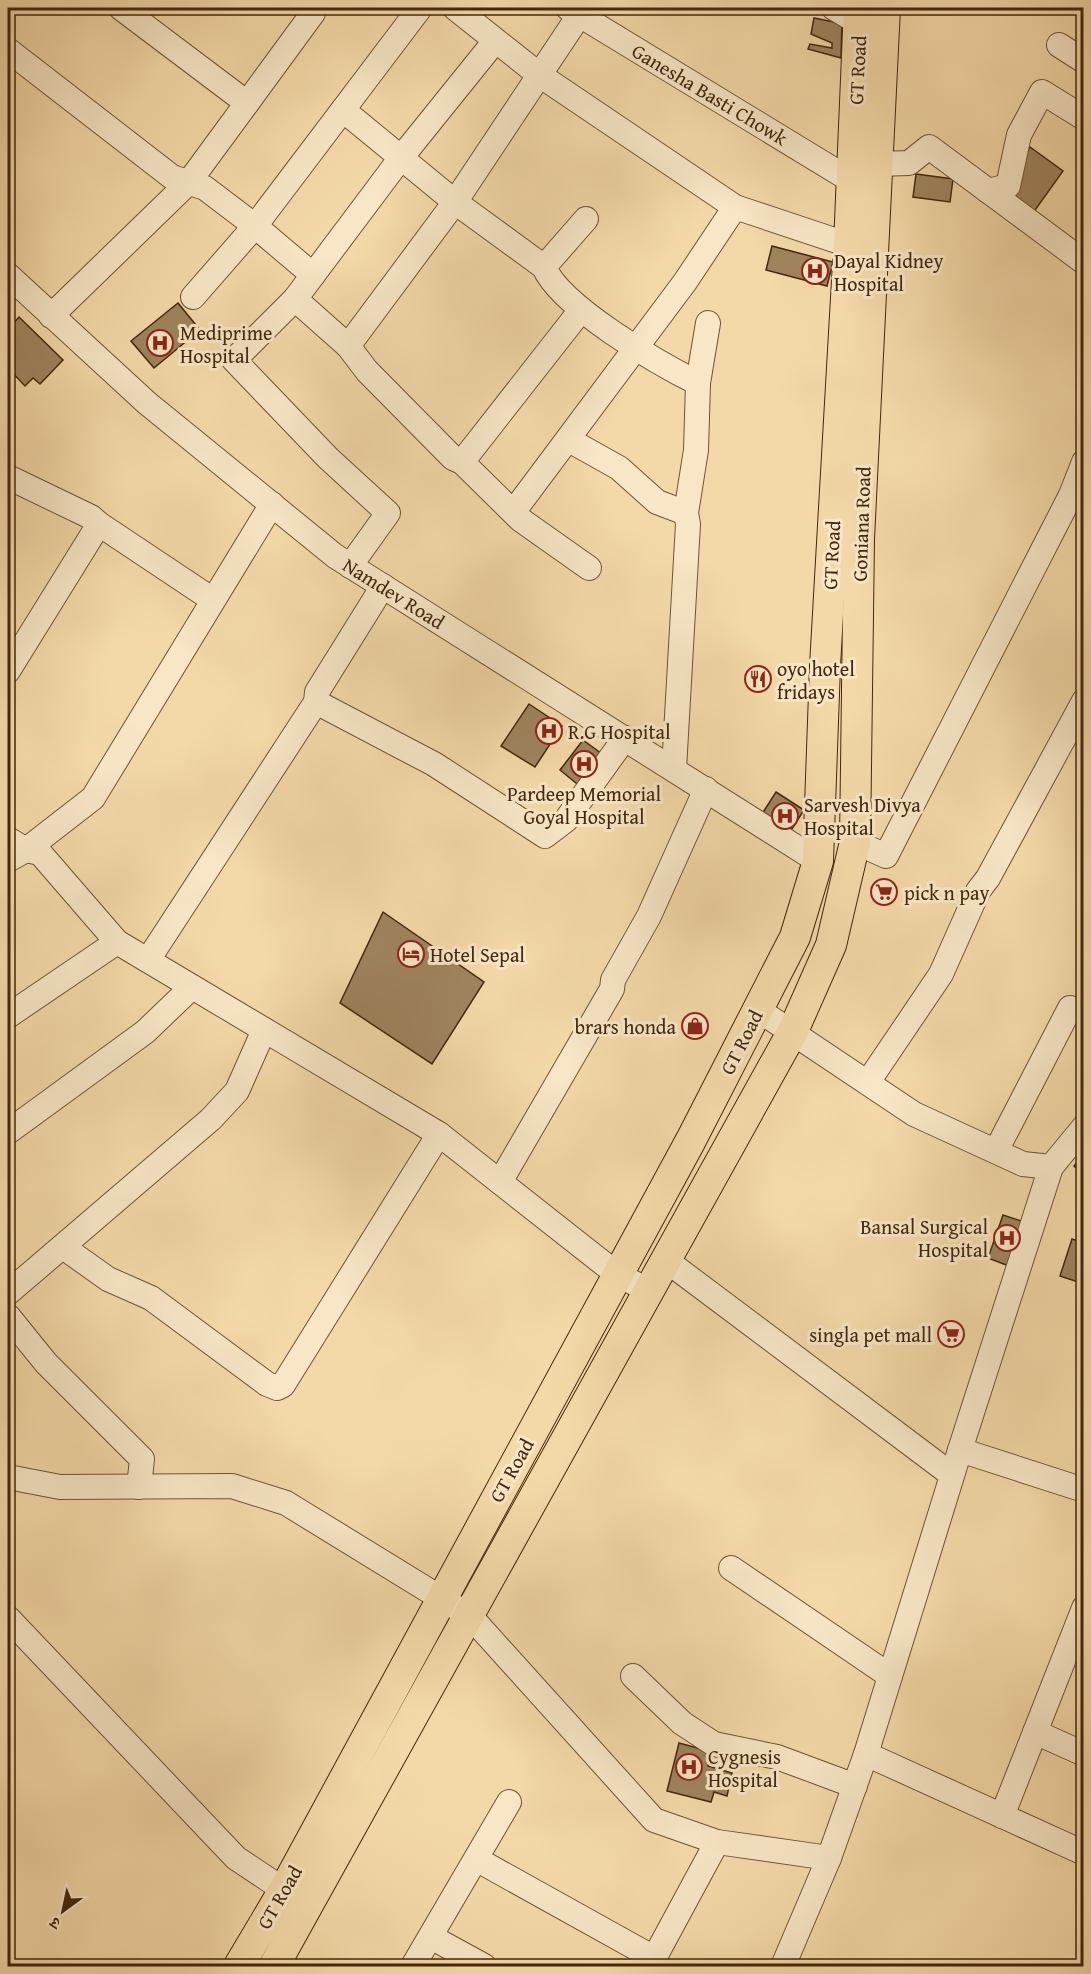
<svg xmlns="http://www.w3.org/2000/svg" width="1091" height="1974" font-family="'Gentium Book Plus','Noto Serif Devanagari',serif">
  <style>
    .building { fill: #9f845e; stroke: #42270e; stroke-width: 1.5 }
    .lines { fill: none; stroke-linecap: round; stroke-linejoin: round }
    .minor-casing { stroke: #6e5434; stroke-width: 26 }
    .major-casing { stroke: #42270e; stroke-width: 32 }
    .minor { stroke: #f8e6c6; stroke-width: 24 }
    .major { stroke: #f4d9a8; stroke-width: 30 }
    .labels { text-anchor: middle; dominant-baseline: central; stroke-width: 6; stroke-linejoin: round; paint-order: stroke }
    .street-label { font-size: 20px; fill: #42270e; stroke: #f8e6c6 }
    .poi-label { font-size: 20px; fill: #42270e; stroke: #f8e6c6; text-anchor: start }
  </style>
  <rect width="100%" height="100%" fill="#f4d9a8"/>
  <filter id="stains"><feTurbulence type="fractalNoise" baseFrequency=".00333" numOctaves="4"/><feColorMatrix values="0 0 0 0 .2 0 0 0 0 .09 0 0 0 0 .02 0 0 0 .5 -.17"/></filter>
  <radialGradient id="worn" r=".72"><stop offset=".6" stop-color="#630" stop-opacity="0"/><stop offset="1" stop-color="#630" stop-opacity=".3"/></radialGradient>
  <g class="building">
    <path d="M 814,18 L 834,22 L 842,18 L 841,58 L 808,49 L 810,44 L 832,48 L 832,43 L 811,34 Z"/>
    <path d="M 1030,147 L 1063,171 L 1028,220 L 995,196 Z"/>
    <path d="M 916,174 L 953,179 L 950,202 L 913,197 Z"/>
    <path d="M 772,246 L 833,262 L 827,286 L 766,270 Z"/>
    <path d="M 178,303 L 200,330 L 154,368 L 131,341 Z"/>
    <path d="M 19,317 L 63,360 L 40,384 L 33,378 L 25,386 L 8,368 L 8,329 Z"/>
    <path d="M 529,704 L 562,726 L 535,767 L 501,746 Z"/>
    <path d="M 583,740 L 606,757 L 582,788 L 560,770 Z"/>
    <path d="M 776,792 L 804,810 L 790,832 L 762,814 Z"/>
    <path d="M 383,912 L 484,982 L 432,1064 L 340,1003 Z"/>
    <path d="M 1084,1153 L 1084,1174 L 1074,1166 Z"/>
    <path d="M 1003,1215 L 1024,1222 L 1009,1266 L 988,1258 Z"/>
    <path d="M 1072,1239 L 1084,1243 L 1084,1284 L 1060,1276 Z"/>
    <path d="M 679,1743 L 712,1752 L 708,1766 L 732,1773 L 727,1796 L 714,1792 L 711,1802 L 667,1791 Z"/>
  </g>
  <g class="lines">
    <defs>
      <g id="minor">
        <path d="M 121,8 L 247,103"/>
        <path d="M 455,8 L 538,74 L 735,207 L 849,245 L 865,243"/>
        <path d="M 568,8 L 852,181"/>
        <path d="M 834,8 L 859,23"/>
        <path d="M 1059,45 L 1084,61"/>
        <path d="M 8,50 L 172,177 L 205,188 L 255,226 L 313,275"/>
        <path d="M 343,110 L 455,202 L 544,267 C 560,306 659,364 698,383"/>
        <path d="M 877,164 L 909,163 L 929,147 L 1084,262"/>
        <path d="M 988,191 L 1008,186 L 1019,135 L 1042,92 L 1084,118"/>
        <path d="M 544,267 L 586,219"/>
        <path d="M 8,275 L 147,403 L 335,556 L 818,861"/>
        <path d="M 193,297 L 255,226 L 420,8"/>
        <path d="M 295,299 L 348,346 L 367,371 L 453,458 L 462,462 L 521,520 L 589,568"/>
        <path d="M 51,316 L 189,182 L 313,13"/>
        <path d="M 348,346 L 455,202 L 584,8"/>
        <path d="M 569,440 L 619,468 L 657,502 L 686,513"/>
        <path d="M 462,462 L 581,310"/>
        <path d="M 1084,462 L 1071,495 L 1084,501"/>
        <path d="M 8,477 L 91,517 L 99,524 L 8,671"/>
        <path d="M 514,511 L 685,282 L 735,207"/>
        <path d="M 99,524 L 213,600"/>
        <path d="M 350,566 L 388,513 L 328,458 L 234,360 L 295,299 L 400,159 L 495,41"/>
        <path d="M 316,702 L 434,764 L 545,836 L 566,820 L 625,738"/>
        <path d="M 674,769 L 688,524 L 686,513 L 696,450 L 698,383 L 708,323"/>
        <path d="M 8,839 L 26,850 L 40,853 L 117,942 L 439,1134 L 618,1275 L 650,1291"/>
        <path d="M 855,842 L 886,856 L 1071,495"/>
        <path d="M 8,860 L 26,850 L 93,798 L 272,504"/>
        <path d="M 148,960 L 316,702 L 317,692 L 383,586"/>
        <path d="M 757,1009 L 914,1114 L 1023,1164 L 1051,1167 L 1084,1127"/>
        <path d="M 8,1016 L 117,942"/>
        <path d="M 868,1082 L 941,974 L 978,891 L 988,878 L 1084,701"/>
        <path d="M 8,1132 L 145,1032 L 192,987"/>
        <path d="M 996,1151 L 1070,1008"/>
        <path d="M 500,1182 L 612,989 L 613,980 L 649,916 L 706,789"/>
        <path d="M 63,1247 L 108,1279 L 151,1298 L 267,1384 L 277,1388 L 283,1385 L 439,1134"/>
        <path d="M 667,1261 L 952,1475"/>
        <path d="M 8,1293 L 211,1119 L 237,1091 L 264,1030"/>
        <path d="M 8,1316 L 46,1363 L 142,1459 L 139,1487"/>
        <path d="M 960,1450 L 1084,1490"/>
        <path d="M 8,1477 L 60,1487 L 232,1486 L 286,1503 L 470,1616 L 654,1820 L 717,1842 L 829,1858"/>
        <path d="M 731,1568 L 890,1676"/>
        <path d="M 8,1618 L 236,1858 L 284,1890"/>
        <path d="M 633,1676 L 682,1723 L 714,1744 L 777,1757 L 855,1786"/>
        <path d="M 1035,1732 L 1084,1754"/>
        <path d="M 866,1754 L 1084,1853"/>
        <path d="M 1002,1816 L 1084,1608"/>
        <path d="M 476,1859 L 654,1958"/>
        <path d="M 431,1937 L 484,1966"/>
        <path d="M 413,1966 L 509,1802"/>
        <path d="M 650,1966 L 717,1842"/>
        <path d="M 783,1966 L 829,1858 L 866,1754 L 960,1450 L 1051,1167"/>
      </g>
      <g id="major">
        <path d="M 239,1966 L 284,1890 L 691,1140 L 795,937 L 818,861 L 825,666 L 849,245 L 859,8"/>
        <path d="M 274,1966 L 793,1031 L 831,945 L 855,842 L 859,539 L 885,8"/>
      </g>
    </defs>
    <use href="#minor" class="minor-casing"/>
    <use href="#major" class="major-casing"/>
    <use href="#minor" class="minor"/>
    <use href="#major" class="major"/>
  </g>
  <defs>
    <symbol id="hospital-ring" viewBox="-11 -11 22 22"><circle r="9.5" fill="#f8e6c6" stroke="#8f2418" stroke-width="1.5"/><path d="M-5-5h3v3.5h4V-5h3V5h-3V1.5h-4V5h-3Z" fill="#8f2418"/></symbol>
    <symbol id="restaurant-ring" viewBox="-11 -11 22 22"><circle r="9.5" fill="#f8e6c6" stroke="#8f2418" stroke-width="1.5"/><path d="M-5-6h1v4h1v-4h1v4h1v-4h1v5L-1.5 .5V6h-2V.5L-5-1ZM5-6V6H3V1.5H1.5Q1.5-4 5-6Z" fill="#8f2418"/></symbol>
    <symbol id="supermarket-ring" viewBox="-11 -11 22 22"><circle r="9.5" fill="#f8e6c6" stroke="#8f2418" stroke-width="1.5"/><path d="M-6-5.5h2.5l.6 2H6L4.5 2H-2.5L-4.4-4H-6ZM-1.5 3.2a1.3 1.3 0 1 0 .1 0ZM3 3.2a1.3 1.3 0 1 0 .1 0Z" fill="#8f2418"/></symbol>
    <symbol id="hotel-ring" viewBox="-11 -11 22 22"><circle r="9.5" fill="#f8e6c6" stroke="#8f2418" stroke-width="1.5"/><path d="M-6-4.5h1.5V1H6V5H4.5V3h-9V5H-6ZM-4 0a1.8 1.8 0 1 1 3.6 0ZM.5 0V-2.5h3Q6-2.5 6 0Z" fill="#8f2418"/></symbol>
    <symbol id="shop-ring" viewBox="-11 -11 22 22"><circle r="9.5" fill="#f8e6c6" stroke="#8f2418" stroke-width="1.5"/><path d="M-5-2.5h2.3a2.7 3.5 0 0 1 5.4 0H5L5.5 6h-11ZM-1.5-2.5h3a1.5 2.3 0 0 0-3 0Z" fill="#8f2418"/></symbol>
  </defs>
  <g fill-rule="evenodd">
    <use href="#hospital-ring" x="800" y="256" width="30" height="30"/>
    <use href="#hospital-ring" x="145" y="328" width="30" height="30"/>
    <use href="#restaurant-ring" x="743" y="664" width="30" height="30"/>
    <use href="#hospital-ring" x="534" y="716" width="30" height="30"/>
    <use href="#hospital-ring" x="569" y="749" width="30" height="30"/>
    <use href="#hospital-ring" x="770" y="801" width="30" height="30"/>
    <use href="#supermarket-ring" x="869" y="877" width="30" height="30"/>
    <use href="#hotel-ring" x="396" y="939" width="30" height="30"/>
    <use href="#shop-ring" x="680" y="1011" width="30" height="30"/>
    <use href="#hospital-ring" x="992" y="1223" width="30" height="30"/>
    <use href="#supermarket-ring" x="936" y="1319" width="30" height="30"/>
    <use href="#hospital-ring" x="674" y="1752" width="30" height="30"/>
  </g>
  <g class="labels">
    <g class="street-label">
      <text transform="translate(857 70) rotate(-87)">GT Road</text>
      <text transform="translate(710 94) rotate(31)">Ganesha Basti Chowk</text>
      <text transform="translate(861 524) rotate(-88)">Goniana Road</text>
      <text transform="translate(831 555) rotate(-87)">GT Road</text>
      <text transform="translate(394 593) rotate(32)">Namdev Road</text>
      <text transform="translate(741 1042) rotate(-63)">GT Road</text>
      <text transform="translate(511 1470) rotate(-61)">GT Road</text>
      <text transform="translate(279 1897) rotate(-60)">GT Road</text>
    </g>
    <g class="poi-label">
      <text x="834" y="260">Dayal Kidney<tspan x="834" dy="23">Hospital</tspan></text>
      <text x="180" y="332">Mediprime<tspan x="180" dy="23">Hospital</tspan></text>
      <text x="777" y="668">oyo hotel<tspan x="777" dy="23">fridays</tspan></text>
      <text x="568" y="731">R.G Hospital</text>
      <text x="584" y="793" text-anchor="middle">Pardeep Memorial<tspan x="584" dy="23">Goyal Hospital</tspan></text>
      <text x="804" y="804">Sarvesh Divya<tspan x="804" dy="23">Hospital</tspan></text>
      <text x="904" y="892">pick n pay</text>
      <text x="430" y="954">Hotel Sepal</text>
      <text x="676" y="1026" text-anchor="end">brars honda</text>
      <text x="988" y="1226" text-anchor="end">Bansal Surgical<tspan x="988" dy="23">Hospital</tspan></text>
      <text x="932" y="1334" text-anchor="end">singla pet mall</text>
      <text x="708" y="1756">Cygnesis<tspan x="708" dy="23">Hospital</tspan></text>
    </g>
  </g>
  <rect width="1091" height="1974" fill="none" stroke="#f4d9a8" stroke-width="30"/>
  <rect x="9" y="9" width="1073" height="1956" fill="none" stroke="#42270e" stroke-width="3"/>
  <rect x="15" y="15" width="1061" height="1944" fill="none" stroke="#42270e" stroke-width="1.5"/>
  <g transform="translate(63 1911) rotate(213)" stroke="#f8e6c6" stroke-width="4.5" paint-order="stroke">
  <path d="M0-4.5L10 22L0 15L-10 22Z" fill="#42270e"/>
  <text y="-9" font-size="16" font-weight="bold" text-anchor="middle" fill="#42270e">उ</text>
  </g>
  <rect width="100%" height="100%" filter="url(#stains)"/>
  <rect width="100%" height="100%" fill="url(#worn)"/>
</svg>
